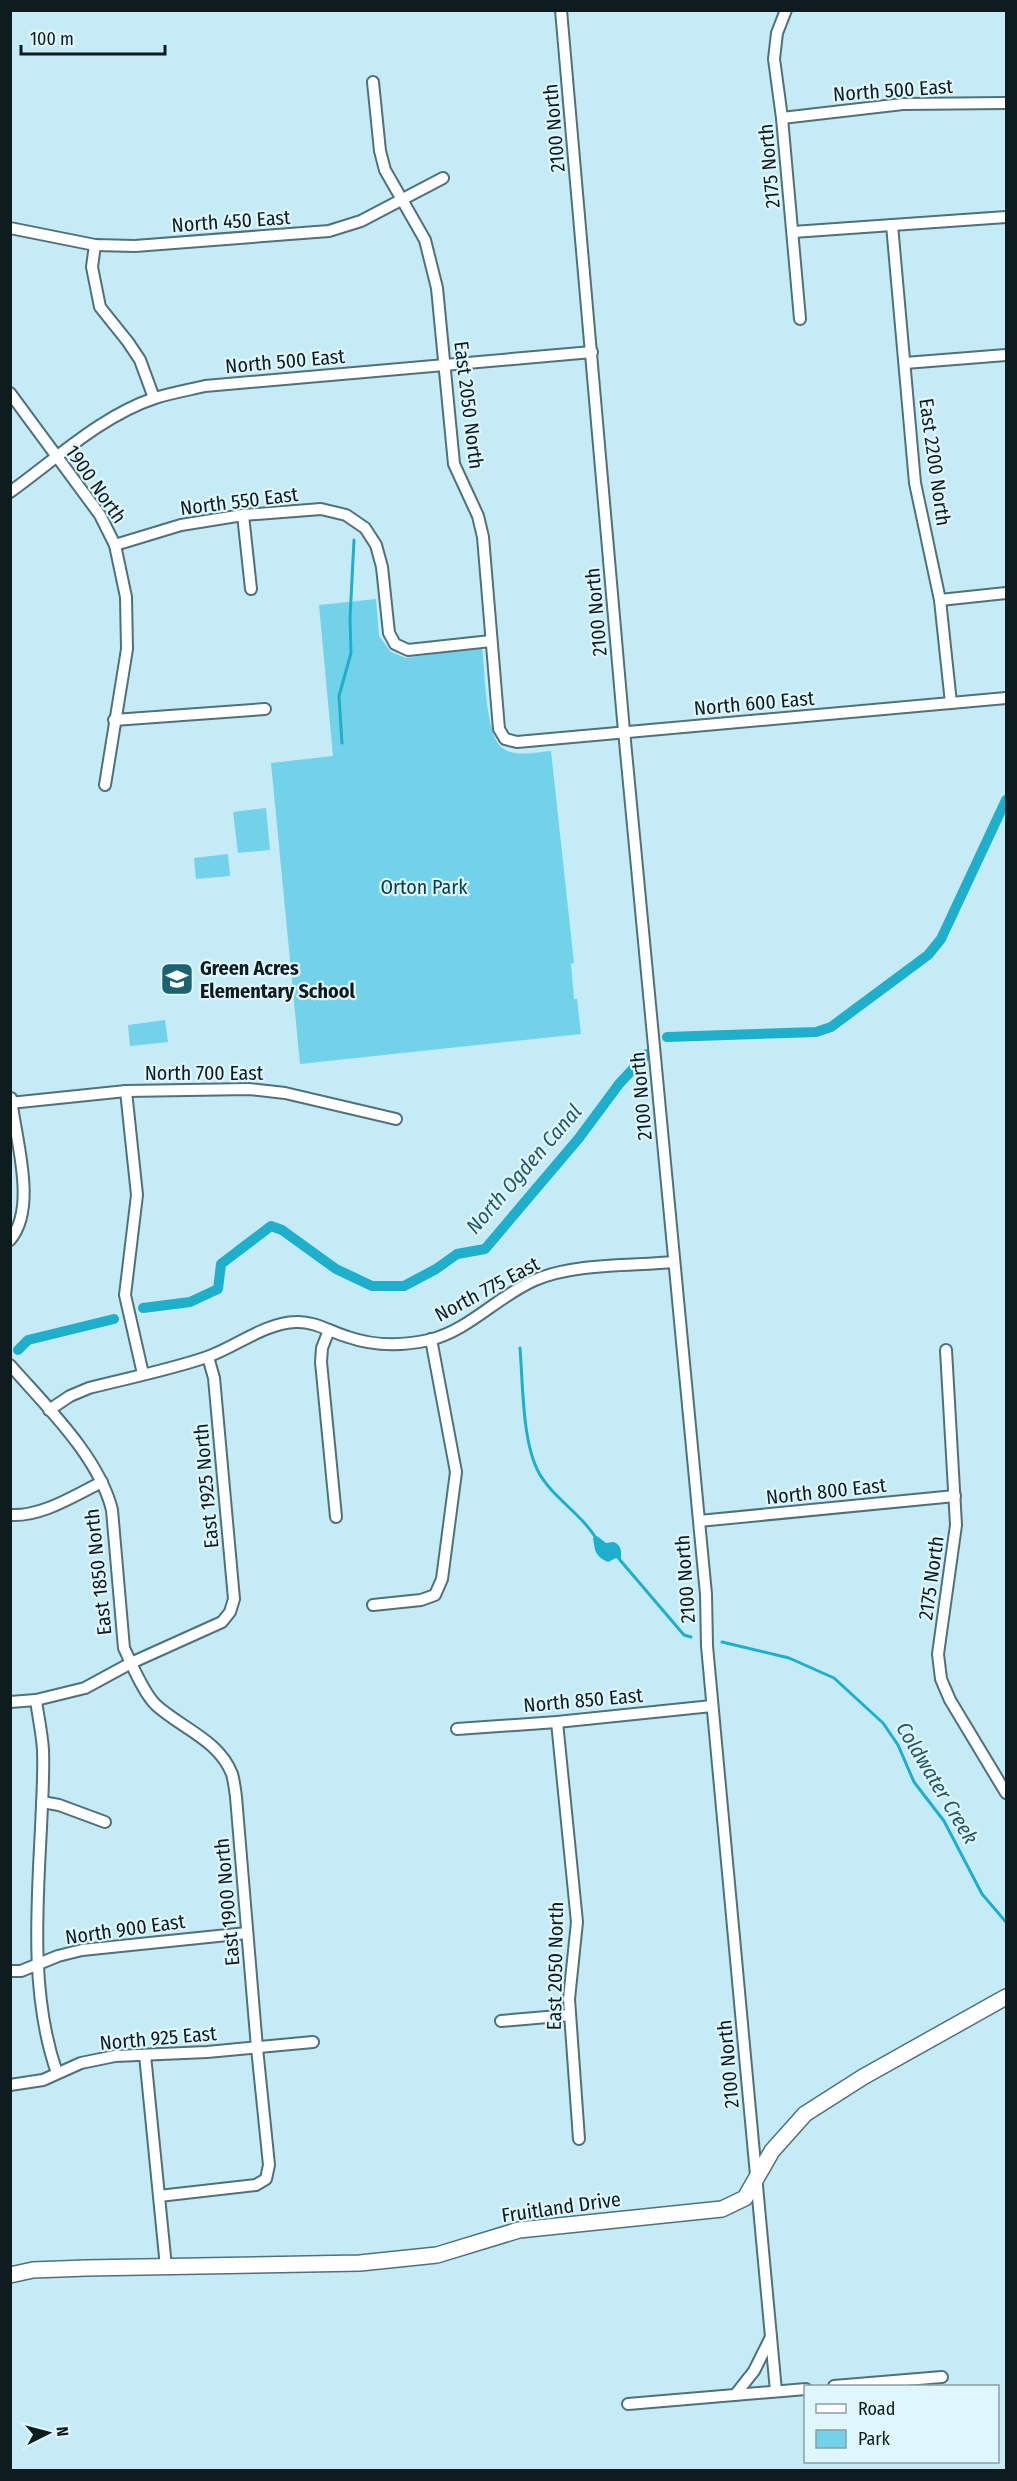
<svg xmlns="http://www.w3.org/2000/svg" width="1017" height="2481" font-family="'Fira Sans Condensed',sans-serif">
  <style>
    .green { fill: #72d2ea }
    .water { fill: #1dafcc }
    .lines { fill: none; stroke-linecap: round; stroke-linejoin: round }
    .stream { stroke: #1dafcc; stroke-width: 3 }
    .canal { stroke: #1dafcc; stroke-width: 10 }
    .street-casing { stroke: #4f717a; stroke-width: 14 }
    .secondary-casing { stroke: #4f717a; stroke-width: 18 }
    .street { stroke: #fff; stroke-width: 10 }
    .secondary { stroke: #fff; stroke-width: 15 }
    .labels { text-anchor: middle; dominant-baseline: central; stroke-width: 4.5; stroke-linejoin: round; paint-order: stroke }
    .street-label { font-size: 20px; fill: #0e1c1f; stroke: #dff6fc }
    .park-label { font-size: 20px; fill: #02404c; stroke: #dff6fc }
    .poi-label { font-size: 20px; font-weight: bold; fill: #0e1c1f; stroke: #dff6fc; text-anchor: start }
    .water-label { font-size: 21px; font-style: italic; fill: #235965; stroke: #dff6fc }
  </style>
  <rect width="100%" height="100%" fill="#c5ebf6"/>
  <g class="green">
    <path d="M 376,599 L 379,636 L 391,652 L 406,658 L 482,647 C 485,669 485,733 501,747 C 513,758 537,752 551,751 L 574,963 L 571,964 L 574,999 L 577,999 L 581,1034 L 300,1064 L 271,763 L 333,756 L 319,605 Z"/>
    <path d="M 266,808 L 270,850 L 238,853 L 233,812 Z"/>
    <path d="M 228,854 L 230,876 L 196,879 L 194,858 Z"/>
    <path d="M 165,1020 L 168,1042 L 130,1046 L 128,1025 Z"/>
  </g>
  <path class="water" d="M 597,1536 L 606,1543 L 614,1542 C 623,1546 621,1554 621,1562 L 616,1558 L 608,1562 C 594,1556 595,1549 593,1538 Z"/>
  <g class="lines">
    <g class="stream">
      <path d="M 342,743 L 339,696 L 351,653 L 350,618 L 354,540"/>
      <path d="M 520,1348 C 523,1384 522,1442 539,1473 C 553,1498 583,1515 597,1540"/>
      <path d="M 620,1560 L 684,1635 L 691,1637"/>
      <path d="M 722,1642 L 789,1658 L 834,1678 L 883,1723 L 898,1745 L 914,1782 L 944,1821 L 982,1894 L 1006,1922"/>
    </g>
    <g class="canal">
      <path d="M 667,1037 L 816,1032 L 831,1027 L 928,955 L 941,939 L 1006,800"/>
      <path d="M 143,1308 L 190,1302 L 218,1289 L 221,1264 L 271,1226 L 282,1230 L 336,1269 L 372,1286 L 404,1286 L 436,1269 L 457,1254 L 485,1249 L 579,1138 L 619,1084 L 647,1054"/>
      <path d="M 18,1350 L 28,1340 L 114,1319"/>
    </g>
    <defs>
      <g id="street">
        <path d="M 561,10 L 623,720 L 699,1521 L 706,1594 L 707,1646 L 776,2391"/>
        <path d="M 786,10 L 777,33 L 774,59 L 782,118 L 800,319"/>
        <path d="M 373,82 L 380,151 L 385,170 L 425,240 L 437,288 L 454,464 L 478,516 L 483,537 L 499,729 L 505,739 L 517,742 L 1006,698"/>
        <path d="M 782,118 L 903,104 L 1006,103"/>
        <path d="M 892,225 L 915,483 L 940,600 L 951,703"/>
        <path d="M 10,228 L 95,245 L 135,246 L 329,231 L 361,221 L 443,178"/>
        <path d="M 793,232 L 1006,217"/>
        <path d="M 95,245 L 92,267 L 100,307 L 128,342 L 140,360 L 154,398"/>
        <path d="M 905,363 L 1006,355"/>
        <path d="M 10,393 L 100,515 L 115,545 L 126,597 L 127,649 L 105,785"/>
        <path d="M 10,492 C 56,459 101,416 155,398 C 171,393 188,390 205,386 L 592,352"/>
        <path d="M 243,515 L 251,589"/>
        <path d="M 115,545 L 181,525 L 243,515 L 321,509 L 346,515 L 365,528 L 376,545 L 382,567 L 389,633 L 395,644 L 408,650 L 491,641"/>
        <path d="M 940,600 L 1006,593"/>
        <path d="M 114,720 L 265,709"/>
        <path d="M 126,1091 L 137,1195 L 125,1295 L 143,1374"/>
        <path d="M 10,1103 L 126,1091 L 249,1089 L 285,1093 L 396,1119"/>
        <path d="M 10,1240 C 38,1207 15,1138 11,1098"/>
        <path d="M 329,1330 L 322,1348 L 321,1362 L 336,1517"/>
        <path d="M 946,1350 L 956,1525 L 938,1654 L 941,1679 L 950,1700 L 1006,1793"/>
        <path d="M 10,1365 C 46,1406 99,1457 112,1510 L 124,1648 C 131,1663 144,1694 156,1705 C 181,1728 219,1740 232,1774 C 234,1781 235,1789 236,1797 L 257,2048 L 269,2165 L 266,2179 L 256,2185 L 159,2196"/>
        <path d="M 49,1410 L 70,1396 L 89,1388 C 128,1378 169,1370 207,1357 C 236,1347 264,1323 296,1322 C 314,1321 331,1332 348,1337 C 374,1346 402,1346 429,1340 C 468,1331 498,1296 535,1280 C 575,1263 631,1266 674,1262"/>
        <path d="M 10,1515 C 42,1517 75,1495 102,1482"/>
        <path d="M 699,1521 L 955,1496"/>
        <path d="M 373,1605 L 421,1600 L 435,1595 L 442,1579 L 456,1472 L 431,1339"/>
        <path d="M 36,1700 C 38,1716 42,1733 43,1750 C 44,1775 42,1802 41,1828 C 37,1908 30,1996 57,2073"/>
        <path d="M 10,1702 L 36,1700 L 85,1688 L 131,1663 L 222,1622 L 230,1612 L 234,1599 L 214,1378 L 208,1357"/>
        <path d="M 557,1722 L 577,1922 L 569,1999 L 579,2139"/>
        <path d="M 457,1729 L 557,1722 L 712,1706"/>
        <path d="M 42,1802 L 59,1805 L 105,1822"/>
        <path d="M 10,1971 L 21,1971 L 58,1956 L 82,1950 L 247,1933"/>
        <path d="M 501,2021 L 570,2015"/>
        <path d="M 145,2055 L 166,2267"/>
        <path d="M 10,2085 L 43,2080 L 81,2063 L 115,2056 L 207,2052 L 313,2042"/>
        <path d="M 834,2386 L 942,2377"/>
        <path d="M 735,2395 L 754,2371 L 771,2337"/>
        <path d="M 628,2404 L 806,2389"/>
      </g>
      <path id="secondary" d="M 10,2275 L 33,2270 L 86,2268 L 360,2263 L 437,2255 L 519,2230 L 722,2209 L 745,2198 L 772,2151 L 805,2114 L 863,2077 L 1006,1997"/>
    </defs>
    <use href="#street" class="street-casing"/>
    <use href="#secondary" class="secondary-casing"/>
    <use href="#street" class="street"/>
    <use href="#secondary" class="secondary"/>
  </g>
  <defs>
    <symbol id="school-square" viewBox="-11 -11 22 22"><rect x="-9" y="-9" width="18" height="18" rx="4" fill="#1b6272" stroke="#dff6fc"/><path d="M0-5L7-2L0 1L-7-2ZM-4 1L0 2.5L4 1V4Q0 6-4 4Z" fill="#fff"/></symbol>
  </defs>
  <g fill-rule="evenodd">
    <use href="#school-square" x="158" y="960" width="38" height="38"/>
  </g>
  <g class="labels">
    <g class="street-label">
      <text transform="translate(893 90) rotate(-4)">North 500 East</text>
      <text transform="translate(554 128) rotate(-95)">2100 North</text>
      <text transform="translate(769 166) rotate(-95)">2175 North</text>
      <text transform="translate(231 221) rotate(-4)">North 450 East</text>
      <text transform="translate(285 361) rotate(-5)">North 500 East</text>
      <text transform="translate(469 405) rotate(83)">East 2050 North</text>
      <text transform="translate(935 462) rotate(82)">East 2200 North</text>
      <text transform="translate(96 484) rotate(55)">1900 North</text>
      <text transform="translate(239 501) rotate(-7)">North 550 East</text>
      <text transform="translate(596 612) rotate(-95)">2100 North</text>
      <text transform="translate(754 703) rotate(-5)">North 600 East</text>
      <text x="204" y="1073">North 700 East</text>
      <text transform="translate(641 1096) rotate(-95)">2100 North</text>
      <text transform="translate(487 1289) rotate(-28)">North 775 East</text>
      <text transform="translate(206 1486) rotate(-95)">East 1925 North</text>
      <text transform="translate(826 1491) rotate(-6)">North 800 East</text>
      <text transform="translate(98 1572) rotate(-96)">East 1850 North</text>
      <text transform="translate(931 1578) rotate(-82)">2175 North</text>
      <text transform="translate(685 1579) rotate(-94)">2100 North</text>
      <text transform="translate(583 1700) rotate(-5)">North 850 East</text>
      <text transform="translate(227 1902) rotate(-95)">East 1900 North</text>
      <text transform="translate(125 1929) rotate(-8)">North 900 East</text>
      <text transform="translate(555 1966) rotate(-89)">East 2050 North</text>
      <text transform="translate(158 2038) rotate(-5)">North 925 East</text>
      <text transform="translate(728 2064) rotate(-95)">2100 North</text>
      <text transform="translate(561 2207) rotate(-8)">Fruitland Drive</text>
    </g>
    <g class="park-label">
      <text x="424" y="887">Orton Park</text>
    </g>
    <g class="poi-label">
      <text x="200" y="968">Green Acres<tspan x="200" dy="23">Elementary School</tspan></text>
    </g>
    <g class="water-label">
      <text transform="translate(524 1169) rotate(-49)">North Ogden Canal</text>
      <text transform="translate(937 1783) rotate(59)">Coldwater Creek</text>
    </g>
  </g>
  <rect width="1017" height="2481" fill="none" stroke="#0e1c1f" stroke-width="24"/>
  <rect x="804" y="2385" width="195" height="78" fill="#dff6fc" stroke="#8b9fa4" stroke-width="1.5"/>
  <rect x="816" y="2404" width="30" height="9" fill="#ffffff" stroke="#8b9fa4" stroke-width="1.5"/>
  <text x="858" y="2415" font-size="18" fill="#0e1c1f">Road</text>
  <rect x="816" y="2430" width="30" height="18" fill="#72d2ea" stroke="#8b9fa4" stroke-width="1.5"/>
  <text x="858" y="2445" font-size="18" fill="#0e1c1f">Park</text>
  <g transform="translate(48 2433) rotate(84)" stroke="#dff6fc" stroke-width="4.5" paint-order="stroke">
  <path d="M0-4.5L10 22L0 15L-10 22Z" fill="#0e1c1f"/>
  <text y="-9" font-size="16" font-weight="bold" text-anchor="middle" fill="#0e1c1f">N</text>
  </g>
  <path d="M21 45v9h144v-9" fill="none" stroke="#0e1c1f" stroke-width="3"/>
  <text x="30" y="45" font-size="18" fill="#0e1c1f" stroke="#dff6fc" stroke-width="4.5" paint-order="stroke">100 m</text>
</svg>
